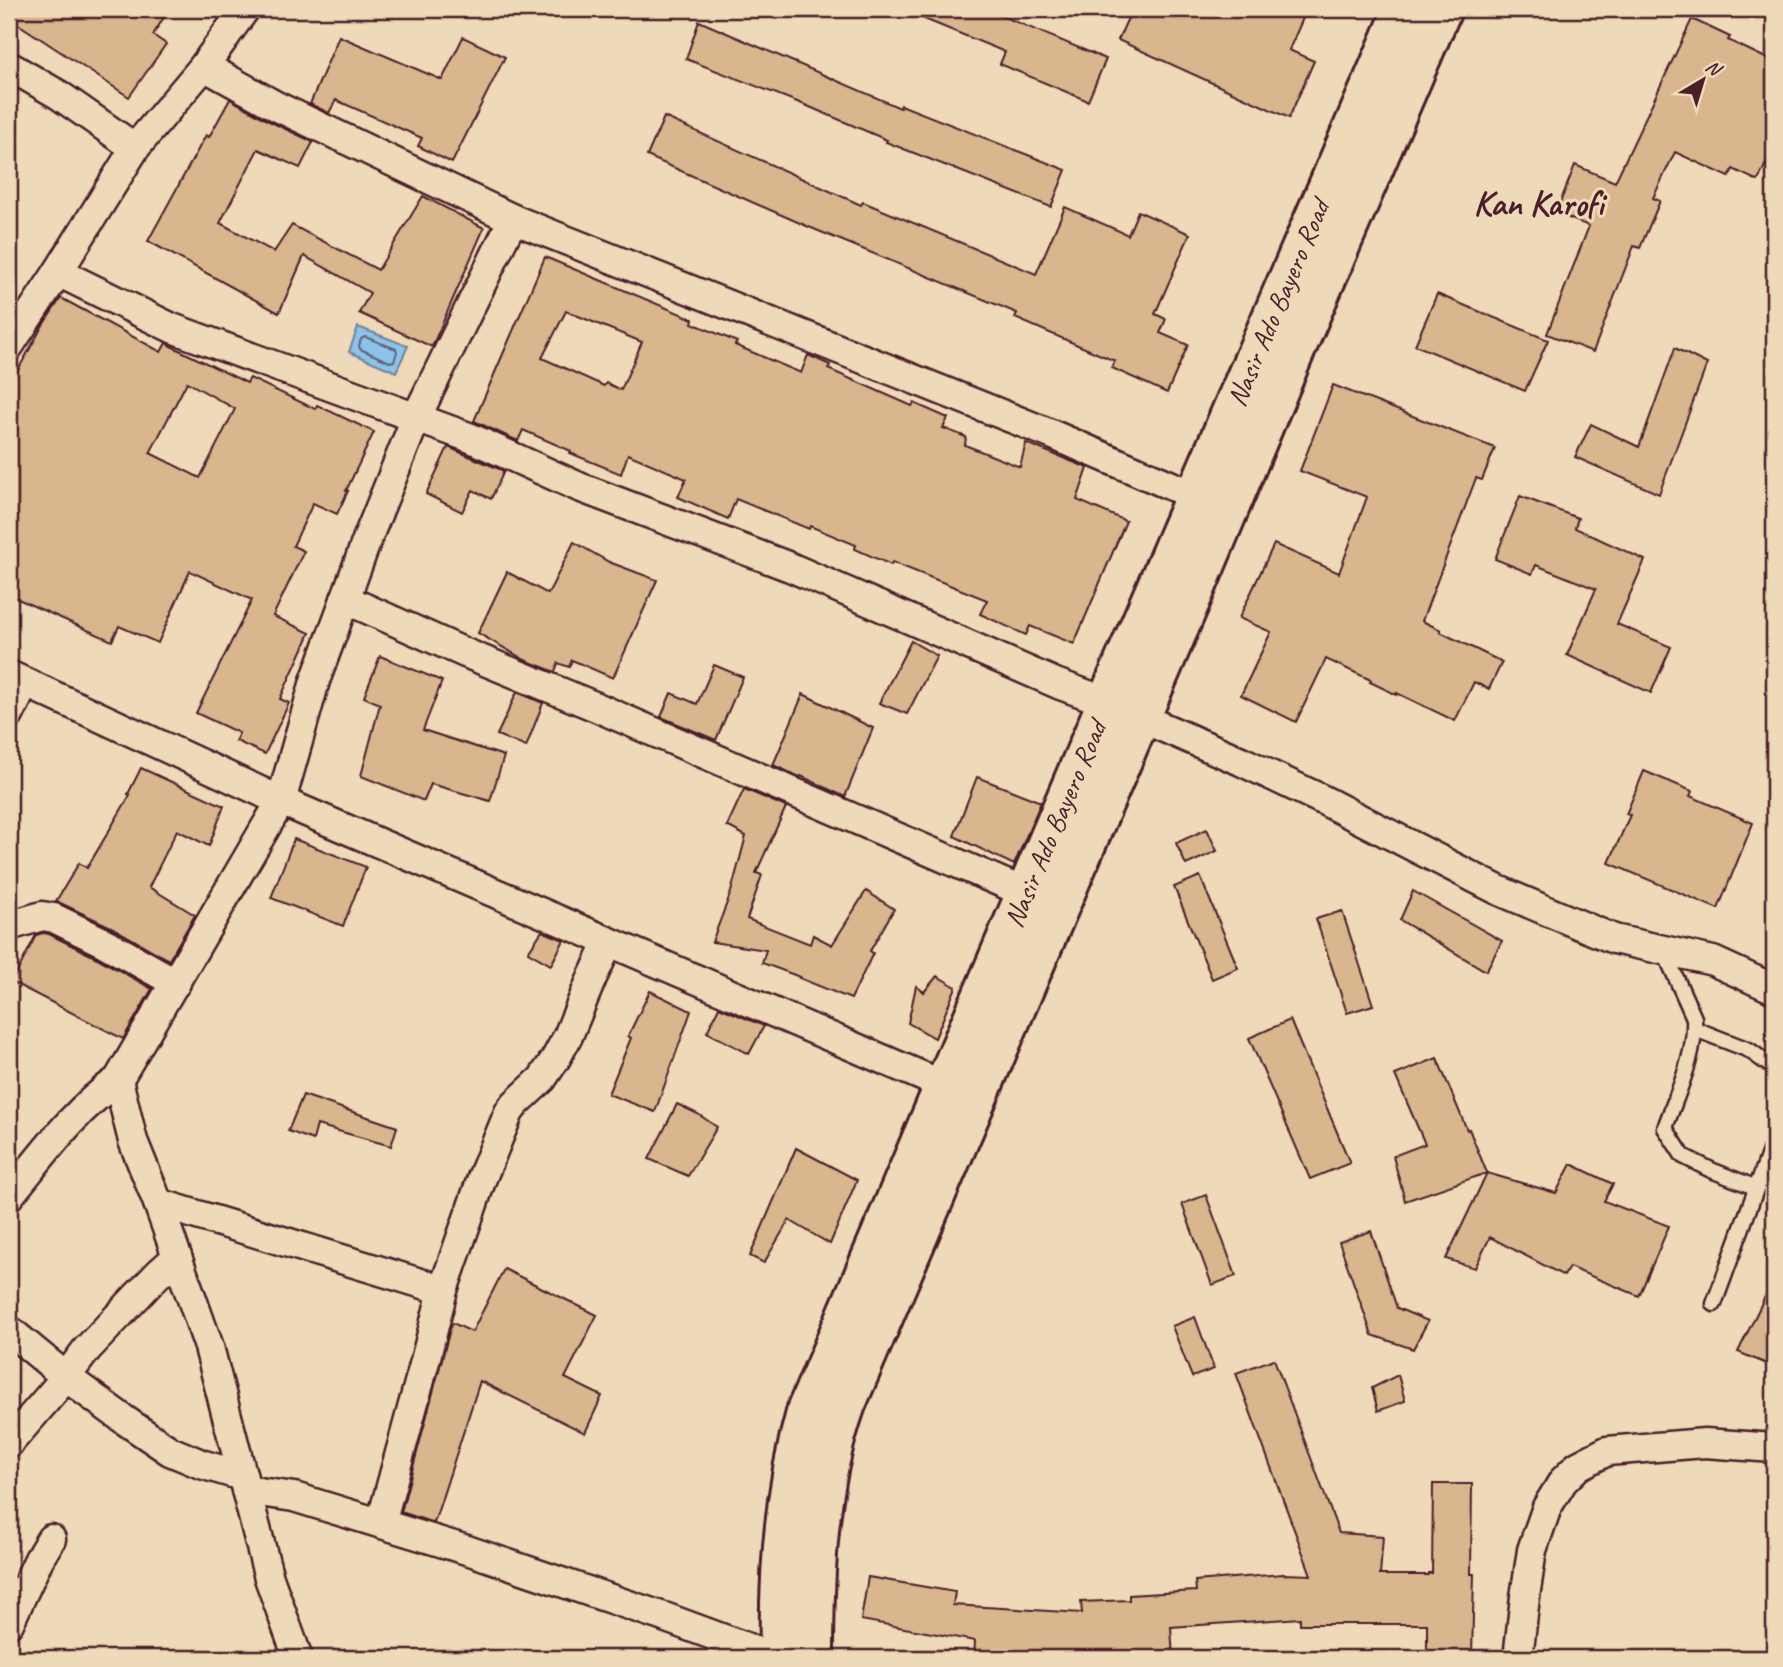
<svg xmlns="http://www.w3.org/2000/svg" width="1783" height="1667" font-family="Caveat,sans-serif">
  <style>
    .water { fill: #8bc3e9; stroke: #71819d; stroke-width: 2 }
    .lines { fill: none; stroke-linecap: round; stroke-linejoin: round }
    .shore { stroke: #646177; stroke-width: 2 }
    .building { fill: #d9b68e; stroke: #4a1f2b; stroke-width: 2; fill-rule: evenodd }
    .lane-casing { stroke: #4a1f2b; stroke-width: 19 }
    .street-casing { stroke: #4a1f2b; stroke-width: 33 }
    .secondary-casing { stroke: #4a1f2b; stroke-width: 44 }
    .lane { stroke: #eedab8; stroke-width: 14 }
    .street { stroke: #eedab8; stroke-width: 28 }
    .secondary { stroke: #eedab8; stroke-width: 38 }
    .labels { text-anchor: middle; dominant-baseline: central; stroke-width: 6; stroke-linejoin: round; paint-order: stroke }
    .street-label { font-size: 28px; fill: #4a1f2b; stroke: #eedab8 }
    .district-label { font-size: 35px; font-weight: bold; fill: #4a1f2b; stroke: #eedab8 }
  </style>
  <rect width="100%" height="100%" fill="#eedab8"/>
  <filter id="ink" filterUnits="userSpaceOnUse"><feTurbulence type="fractalNoise" baseFrequency=".0143" numOctaves="2"/><feDisplacementMap in="SourceGraphic" scale="14" xChannelSelector="R" yChannelSelector="G"/><feConvolveMatrix kernelMatrix="1 2 1 2 8 2 1 2 1" color-interpolation-filters="sRGB"/></filter>
  <g filter="url(#ink)">
    <path class="water" d="M 358,327 L 408,346 L 396,372 L 349,352 Z"/>
    <g class="lines">
      <path class="shore" d="M 365,337 L 396,349 L 397,352 L 394,361 L 390,362 L 360,349 L 359,346 L 361,339 Z"/>
    </g>
    <g class="building">
      <path d="M 9,9 L 169,9 L 153,35 L 166,44 L 129,97 L 9,18 Z"/>
      <path d="M 900,9 L 985,9 L 1106,59 L 1088,101 L 1000,64 L 1005,52 Z"/>
      <path d="M 1132,9 L 1307,9 L 1289,50 L 1314,61 L 1289,118 L 1118,40 Z"/>
      <path d="M 1692,19 L 1730,37 L 1728,40 L 1774,62 L 1774,146 L 1758,181 L 1733,169 L 1729,177 L 1675,152 L 1653,198 L 1660,201 L 1640,248 L 1634,246 L 1593,352 L 1547,334 L 1589,226 L 1556,213 L 1575,165 L 1615,182 Z"/>
      <path d="M 699,21 L 900,108 L 901,105 L 1066,170 L 1051,207 L 886,142 L 887,140 L 805,105 L 686,59 Z"/>
      <path d="M 339,36 L 442,80 L 463,37 L 505,57 L 452,163 L 418,146 L 422,138 L 336,100 L 329,113 L 310,104 Z"/>
      <path d="M 230,99 L 269,121 L 313,142 L 300,168 L 258,149 L 220,223 L 274,252 L 292,225 L 378,270 L 423,196 L 484,228 L 432,347 L 359,313 L 370,293 L 304,256 L 279,313 L 148,241 L 206,135 L 209,137 Z"/>
      <path d="M 664,117 L 861,205 L 863,202 L 1036,274 L 1065,207 L 1128,235 L 1138,211 L 1190,234 L 1155,314 L 1166,319 L 1160,333 L 1188,345 L 1167,393 L 1112,368 L 1115,361 L 1015,318 L 1017,313 L 809,227 L 647,156 Z"/>
      <path d="M 545,257 L 693,319 L 692,323 L 737,342 L 735,345 L 801,373 L 808,355 L 830,365 L 828,369 L 912,406 L 914,403 L 948,418 L 943,428 L 966,437 L 965,445 L 1020,467 L 1026,443 L 1088,468 L 1077,500 L 1126,521 L 1074,644 L 1030,626 L 1026,635 L 980,614 L 987,600 L 892,562 L 891,565 L 855,549 L 856,545 L 810,526 L 809,529 L 736,499 L 728,519 L 678,497 L 686,479 L 628,454 L 621,474 L 570,453 L 571,451 L 523,430 L 518,441 L 474,421 ZM 566,311 L 642,342 L 621,390 L 606,383 L 604,386 L 542,358 Z"/>
      <path d="M 1437,294 L 1548,340 L 1525,391 L 1415,345 Z"/>
      <path d="M 61,298 L 161,352 L 166,343 L 171,346 L 247,383 L 250,378 L 315,409 L 317,405 L 374,432 L 346,491 L 348,491 L 337,514 L 313,503 L 293,546 L 304,551 L 273,616 L 310,633 L 280,699 L 289,703 L 265,754 L 236,741 L 239,733 L 196,713 L 252,600 L 190,571 L 158,643 L 119,626 L 112,641 L 9,595 L 9,386 L 43,325 ZM 187,382 L 235,409 L 200,478 L 150,453 Z"/>
      <path d="M 1675,348 L 1707,364 L 1659,494 L 1575,457 L 1591,424 L 1639,447 Z"/>
      <path d="M 1333,385 L 1495,448 L 1482,480 L 1476,478 L 1422,621 L 1441,630 L 1440,632 L 1502,662 L 1489,689 L 1474,682 L 1455,721 L 1397,693 L 1397,695 L 1370,682 L 1371,680 L 1326,659 L 1296,722 L 1241,695 L 1271,632 L 1239,618 L 1274,544 L 1339,573 L 1367,497 L 1300,471 Z"/>
      <path d="M 448,447 L 504,471 L 491,499 L 473,490 L 462,512 L 426,494 Z"/>
      <path d="M 1520,496 L 1578,518 L 1575,528 L 1645,560 L 1617,624 L 1671,647 L 1651,693 L 1567,655 L 1596,589 L 1536,565 L 1532,574 L 1495,559 Z"/>
      <path d="M 574,542 L 609,562 L 657,580 L 613,678 L 572,660 L 569,667 L 558,663 L 555,672 L 525,660 L 478,633 L 507,572 L 548,594 Z"/>
      <path d="M 911,641 L 937,656 L 907,714 L 879,703 Z"/>
      <path d="M 380,656 L 442,681 L 423,730 L 504,756 L 490,801 L 431,784 L 424,801 L 361,776 L 380,704 L 364,697 Z"/>
      <path d="M 714,665 L 743,677 L 716,740 L 661,717 L 671,693 L 697,704 Z"/>
      <path d="M 517,692 L 543,703 L 526,747 L 497,735 Z"/>
      <path d="M 803,694 L 873,728 L 845,797 L 801,776 L 800,777 L 773,765 Z"/>
      <path d="M 141,768 L 224,806 L 209,846 L 177,830 L 149,887 L 195,915 L 169,960 L 113,928 L 56,901 L 79,863 L 87,868 L 130,795 L 128,794 Z"/>
      <path d="M 1644,771 L 1692,791 L 1690,796 L 1753,823 L 1718,909 L 1609,863 L 1630,815 L 1626,814 Z"/>
      <path d="M 977,777 L 1041,802 L 1014,865 L 954,836 Z"/>
      <path d="M 744,789 L 786,807 L 756,873 L 762,875 L 747,919 L 810,944 L 813,935 L 832,945 L 866,891 L 894,909 L 870,951 L 873,953 L 851,999 L 799,978 L 800,977 L 762,963 L 766,950 L 712,942 L 731,892 L 746,836 L 727,826 Z"/>
      <path d="M 1207,829 L 1217,851 L 1186,865 L 1176,843 Z"/>
      <path d="M 294,839 L 366,867 L 343,926 L 271,898 Z"/>
      <path d="M 1200,876 L 1238,968 L 1212,979 L 1174,887 Z"/>
      <path d="M 1413,891 L 1502,941 L 1486,971 L 1400,920 Z"/>
      <path d="M 1342,911 L 1373,1005 L 1347,1013 L 1316,919 Z"/>
      <path d="M 542,931 L 564,940 L 551,965 L 528,952 Z"/>
      <path d="M 43,933 L 49,934 L 97,958 L 152,989 L 123,1039 L 12,982 L 36,935 Z"/>
      <path d="M 937,976 L 956,987 L 935,1038 L 908,1023 L 916,986 L 924,992 Z"/>
      <path d="M 650,991 L 691,1011 L 655,1112 L 608,1094 L 631,1038 L 628,1036 Z"/>
      <path d="M 719,1007 L 764,1026 L 749,1054 L 707,1032 Z"/>
      <path d="M 1290,1020 L 1350,1163 L 1310,1179 L 1249,1038 Z"/>
      <path d="M 1437,1058 L 1467,1130 L 1469,1129 L 1487,1173 L 1405,1201 L 1393,1156 L 1425,1144 L 1395,1075 Z"/>
      <path d="M 303,1095 L 397,1127 L 391,1146 L 317,1125 L 313,1140 L 288,1131 Z"/>
      <path d="M 677,1104 L 698,1114 L 717,1127 L 688,1176 L 649,1159 Z"/>
      <path d="M 796,1148 L 857,1180 L 830,1244 L 789,1220 L 764,1263 L 750,1256 Z"/>
      <path d="M 1571,1164 L 1613,1184 L 1604,1201 L 1669,1226 L 1639,1296 L 1569,1267 L 1564,1276 L 1490,1237 L 1475,1268 L 1446,1259 L 1487,1173 L 1556,1193 Z"/>
      <path d="M 1206,1195 L 1236,1276 L 1212,1285 L 1182,1204 Z"/>
      <path d="M 1371,1231 L 1397,1308 L 1428,1321 L 1413,1349 L 1372,1335 L 1339,1242 Z"/>
      <path d="M 504,1269 L 597,1315 L 565,1378 L 602,1396 L 585,1433 L 480,1381 L 434,1523 L 401,1512 L 450,1329 L 453,1323 L 472,1332 Z"/>
      <path d="M 1774,1278 L 1774,1367 L 1738,1352 Z"/>
      <path d="M 1195,1317 L 1214,1369 L 1192,1377 L 1172,1326 Z"/>
      <path d="M 1274,1359 L 1339,1533 L 1383,1536 L 1380,1575 L 1428,1575 L 1428,1573 L 1432,1573 L 1433,1484 L 1472,1484 L 1471,1574 L 1474,1574 L 1472,1656 L 1427,1655 L 1427,1624 L 1300,1624 L 1300,1618 L 1171,1627 L 1173,1658 L 974,1658 L 975,1641 L 861,1620 L 868,1577 L 955,1592 L 953,1605 L 1082,1613 L 1081,1602 L 1129,1600 L 1129,1595 L 1196,1591 L 1195,1581 L 1283,1574 L 1311,1575 L 1236,1373 Z"/>
      <path d="M 1398,1375 L 1405,1401 L 1378,1411 L 1372,1388 Z"/>
    </g>
    <g class="lines">
      <defs>
        <g id="lane">
          <path d="M 1664,951 L 1694,1018 C 1696,1056 1677,1093 1665,1128 L 1683,1156 L 1711,1170 L 1757,1188"/>
          <path d="M 1695,1029 L 1749,1050 L 1774,1068"/>
          <path d="M 1714,1304 L 1774,1140"/>
        </g>
        <g id="street">
          <path d="M 9,66 L 59,95 L 135,148"/>
          <path d="M 204,66 L 276,106 L 513,219 L 1051,434 L 1195,496"/>
          <path d="M 58,272 L 172,328 L 471,438 L 579,487 L 790,567 L 1058,684 L 1107,702 L 1139,717 L 1241,761 L 1323,800 L 1498,890 L 1580,925 L 1614,939 L 1713,961 L 1774,989"/>
          <path d="M 9,346 L 58,272 L 135,148 L 204,66 L 245,9"/>
          <path d="M 345,599 L 463,652 L 594,706 L 1026,893"/>
          <path d="M 9,675 L 281,801 L 945,1086"/>
          <path d="M 9,715 L 25,683"/>
          <path d="M 9,926 L 42,916 L 54,918 L 105,943 L 176,983"/>
          <path d="M 118,1080 L 133,1141 L 158,1203 L 209,1347 L 269,1578 L 298,1658"/>
          <path d="M 9,1196 C 43,1155 74,1110 118,1080 L 281,801 L 315,681 L 368,537 L 416,418 L 513,219"/>
          <path d="M 158,1203 L 443,1290"/>
          <path d="M 9,1330 L 66,1377 L 126,1421 L 170,1451 L 201,1464 L 242,1476"/>
          <path d="M 9,1443 L 66,1377 L 87,1349 L 160,1272 L 177,1257"/>
          <path d="M 246,1490 L 294,1497 L 470,1551 L 664,1617 L 748,1648 L 772,1658"/>
          <path d="M 381,1523 L 425,1361 L 443,1290 L 482,1178 L 509,1112 L 515,1104 L 542,1079 L 556,1058 L 568,1036 L 592,978 L 609,942"/>
          <path d="M 9,1623 L 39,1559 L 51,1539"/>
          <path d="M 1518,1658 L 1525,1597 L 1532,1550 L 1547,1507 L 1563,1481 L 1578,1466 L 1607,1451 L 1705,1443 L 1774,1448"/>
        </g>
        <g id="secondary">
          <path d="M 780,1658 C 778,1574 784,1490 807,1409 L 1107,702 L 1404,9"/>
          <path d="M 814,1658 C 814,1572 817,1485 846,1404 L 1193,595 L 1292,358 L 1442,9"/>
        </g>
      </defs>
      <use href="#lane" class="lane-casing"/>
      <use href="#street" class="street-casing"/>
      <use href="#secondary" class="secondary-casing"/>
      <use href="#lane" class="lane"/>
      <use href="#street" class="street"/>
      <use href="#secondary" class="secondary"/>
    </g>
  </g>
  <g class="labels">
    <g class="street-label">
      <text transform="translate(1278 303) rotate(-67)">Nasir Ado Bayero Road</text>
      <text transform="translate(1055 824) rotate(-67)">Nasir Ado Bayero Road</text>
    </g>
    <g class="district-label">
      <text x="1538" y="203">Kan Karofi</text>
    </g>
  </g>
  <rect width="1783" height="1667" fill="none" stroke="#eedab8" stroke-width="35"/>
  <rect x="18" y="18" width="1748" height="1632" fill="none" stroke="#4a1f2b" stroke-width="2.5" filter="url(#ink)"/>
  <g transform="translate(1703 80) rotate(38)" stroke="#eedab8" stroke-width="5" paint-order="stroke">
  <path d="M0-5L12 26L0 18L-12 26Z" fill="#4a1f2b"/>
  <text y="-10" font-size="19" font-weight="bold" text-anchor="middle" fill="#4a1f2b">N</text>
  </g>
</svg>
